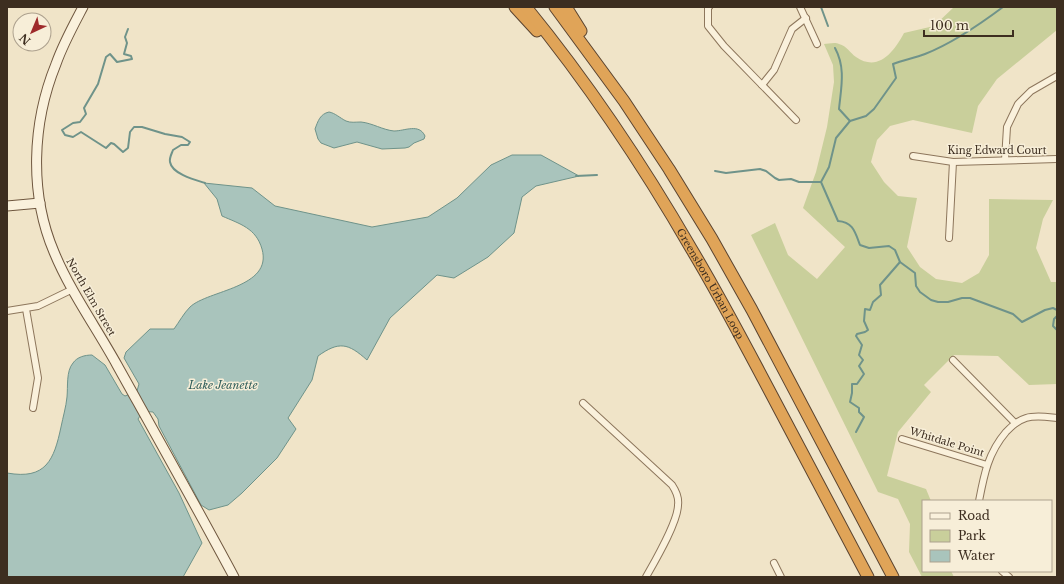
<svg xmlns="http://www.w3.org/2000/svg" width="1064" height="584" font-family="'Libre Baskerville',serif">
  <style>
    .green { fill: #c9cf9b }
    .water { fill: #a9c4bc; stroke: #6f938a }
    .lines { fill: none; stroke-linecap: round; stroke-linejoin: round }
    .stream { stroke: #6f938a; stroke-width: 2 }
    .street-casing { stroke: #8d765c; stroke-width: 8 }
    .secondary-casing { stroke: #6f573f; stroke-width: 11 }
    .highway-casing { stroke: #5b4430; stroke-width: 13 }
    .street { stroke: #faf1dc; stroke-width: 6 }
    .secondary { stroke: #faf1dc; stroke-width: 9 }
    .highway { stroke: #e0a458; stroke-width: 11 }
    .labels { text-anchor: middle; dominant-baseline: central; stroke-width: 3; stroke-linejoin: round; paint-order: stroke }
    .street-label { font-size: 10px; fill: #3d2e20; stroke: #f7eed8 }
    .water-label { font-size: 11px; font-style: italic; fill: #2f5d5a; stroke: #f7eed8 }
  </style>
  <rect width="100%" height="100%" fill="#f0e4c8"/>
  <path class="green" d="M 954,7 L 1057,7 L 1057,30 L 997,79 L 978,106 L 972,133 L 913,120 L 890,126 L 877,140 L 871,162 L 884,182 L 898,196 L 917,198 L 907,247 L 920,267 L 936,279 L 962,283 L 979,273 L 989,255 L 989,199 L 1053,200 L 1043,219 L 1036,248 L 1051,282 L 1057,282 L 1057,384 L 1029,385 L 998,356 L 954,355 L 924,385 L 931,392 L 898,432 L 887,476 L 926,489 L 931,501 L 923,501 L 923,571 L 951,571 L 954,577 L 922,577 L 909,552 L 910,524 L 898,499 L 878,492 L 751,235 L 775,223 L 788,255 L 817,279 L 845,247 L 803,208 L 816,172 L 827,127 L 834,82 L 833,65 L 824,44 C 828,44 835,42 839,44 C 847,46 850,53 856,57 C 879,73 895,50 904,33 L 934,26 Z"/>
  <g class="water">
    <path d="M 329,112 C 335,113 340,118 346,121 C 351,123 355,122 361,122 C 372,123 383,130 394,131 C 405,131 419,123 425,136 L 424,139 L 414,143 L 409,147 L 405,148 L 382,149 L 357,142 L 334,148 L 321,143 L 318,139 L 315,129 C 318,121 320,114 329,112 Z"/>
    <path d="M 512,155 L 541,155 L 579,176 L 536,186 L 522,197 L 514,233 L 488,257 L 454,278 L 437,275 L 390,318 L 367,360 C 348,343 339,341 318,356 L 312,380 L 288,418 L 296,429 L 277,458 L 242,493 L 228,505 L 209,510 L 201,505 L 159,426 L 158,419 L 153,412 C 145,411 142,413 138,419 L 179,493 L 202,543 L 183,577 L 7,577 L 7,473 C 46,480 54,460 61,427 C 63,417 66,407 67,397 C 68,387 66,371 73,363 C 77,357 85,355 92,355 L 105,365 L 122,394 L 125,396 L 137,391 L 139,384 L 124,358 L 126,352 L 150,329 L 174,329 C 179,322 184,313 190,307 C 208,290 273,288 262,249 C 256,228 240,224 222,216 L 217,199 L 204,183 L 252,188 L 275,206 L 372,227 L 428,217 L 457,198 L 491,165 Z"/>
  </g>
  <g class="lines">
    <g class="stream">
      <path d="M 821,7 L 828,26"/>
      <path d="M 1003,7 C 979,25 953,43 925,54 C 915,58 903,60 893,64 L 896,78 L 874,109 L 866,116 L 850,121 L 836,138 L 829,167 L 821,182 L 838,221 C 853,222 855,232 860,245 L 869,248 L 889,246 L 895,250 L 900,262 L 915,273 L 916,286 L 920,292 L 931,300 L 938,302 L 948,302 L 962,298 L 970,298 L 1013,314 L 1022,322 L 1045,310 L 1053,308 L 1057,310 L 1057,314"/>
      <path d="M 128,29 L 125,37 L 127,43 L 124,54 L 131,56 L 132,59 L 117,62 L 110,54 L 106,57 L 98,84 L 84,108 L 86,114 L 80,122 L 73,123 L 62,130 L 65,135 L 73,137 L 81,132 L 106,148 L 111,143 L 114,144 L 123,152 L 128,148 L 130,132 L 134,127 L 142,127 L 165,134 L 182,137 L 190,142 L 188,145 L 181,145 L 173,150 C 172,153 169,158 170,162 C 172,174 195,180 205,183"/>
      <path d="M 835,48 C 846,68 841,88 839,109 L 850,121"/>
      <path d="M 715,171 L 726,173 L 760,169 L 766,171 L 775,178 L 779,180 L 791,179 L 799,182 L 821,182"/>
      <path d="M 576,176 L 597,175"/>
      <path d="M 1057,316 L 1054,319 L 1053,326 L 1057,330"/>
      <path d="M 856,432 L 864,417 L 859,412 L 859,408 L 850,402 L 852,393 L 852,384 L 857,384 L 864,374 L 859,366 L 863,360 L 859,355 L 862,345 L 856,336 L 857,334 L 865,332 L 868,330 L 864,321 L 865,309 L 870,310 L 873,302 L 881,295 L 880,285 L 900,262"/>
    </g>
    <defs>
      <g id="street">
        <path d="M 709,7 L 708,8 L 708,26 L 724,46 L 796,120"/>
        <path d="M 800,7 L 817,44"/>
        <path d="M 762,85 L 774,70 L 792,29 L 806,18"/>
        <path d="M 913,156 L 953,162 L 1057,159"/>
        <path d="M 1005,160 L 1007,127 L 1018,104 L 1031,91 L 1057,76"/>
        <path d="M 949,238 L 953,162"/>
        <path d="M 26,309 L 38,378 L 33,408"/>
        <path d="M 7,311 L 38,306 L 73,289"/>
        <path d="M 953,360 L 1015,423"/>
        <path d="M 583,403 L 672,485 C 676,491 679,498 678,505 C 678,522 655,561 646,577"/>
        <path d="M 902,439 L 987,465"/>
        <path d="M 979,501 C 984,475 988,453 1006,432 C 1012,426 1017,421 1026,418 C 1036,415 1047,417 1057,418"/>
        <path d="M 774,563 L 781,577"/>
        <path d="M 1002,571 L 1009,577"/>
      </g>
      <g id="secondary">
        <path d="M 83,7 C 73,26 63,44 56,64 C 32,123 29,193 54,252 C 70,291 96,327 117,365 C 156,435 196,506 234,577"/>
        <path d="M 7,206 L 40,203"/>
      </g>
      <g id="highway">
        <path d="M 515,7 L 537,31"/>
        <path id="s1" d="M 526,7 C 588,83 643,165 692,250 C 719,295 743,341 768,388 C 801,451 834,514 868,577"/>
        <path d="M 555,7 L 624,101 L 669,169 L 712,239 L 752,310 L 893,577"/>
        <path d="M 566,7 L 581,31"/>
      </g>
    </defs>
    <use href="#street" class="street-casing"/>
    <use href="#secondary" class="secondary-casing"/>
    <use href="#highway" class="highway-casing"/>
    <use href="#street" class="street"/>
    <use href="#secondary" class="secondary"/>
    <use href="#highway" class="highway"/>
  </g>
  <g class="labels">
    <g class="street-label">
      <text x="997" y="150">King Edward Court</text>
      <text stroke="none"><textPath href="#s1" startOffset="333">Greensboro Urban Loop</textPath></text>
      <text transform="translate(91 297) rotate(60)">North Elm Street</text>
      <text transform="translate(947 442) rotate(17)">Whitdale Point</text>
    </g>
    <g class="water-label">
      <text x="223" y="385">Lake Jeanette</text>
    </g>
  </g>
  <rect width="1064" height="584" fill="none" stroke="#3d2e20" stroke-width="16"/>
  <rect x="922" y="500" width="130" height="72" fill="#f7eed8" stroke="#ada18e"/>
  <rect x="930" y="513" width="20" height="6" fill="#faf1dc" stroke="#ada18e"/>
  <text x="958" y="520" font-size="12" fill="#3d2e20">Road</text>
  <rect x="930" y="530" width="20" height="12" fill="#c9cf9b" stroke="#ada18e"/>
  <text x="958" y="540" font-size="12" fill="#3d2e20">Park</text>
  <rect x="930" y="550" width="20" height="12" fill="#a9c4bc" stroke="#ada18e"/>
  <text x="958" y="560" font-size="12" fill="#3d2e20">Water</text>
  <g transform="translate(32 32) rotate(224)"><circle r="19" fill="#f7eed8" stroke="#ada18e"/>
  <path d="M0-3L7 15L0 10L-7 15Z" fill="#9e2a2b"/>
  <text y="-6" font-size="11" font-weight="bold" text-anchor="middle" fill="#3d2e20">N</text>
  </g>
  <path d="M924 30v6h89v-6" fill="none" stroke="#3d2e20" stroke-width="2"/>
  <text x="930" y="30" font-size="12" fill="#3d2e20" stroke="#f7eed8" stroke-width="3" paint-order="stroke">100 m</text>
</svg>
